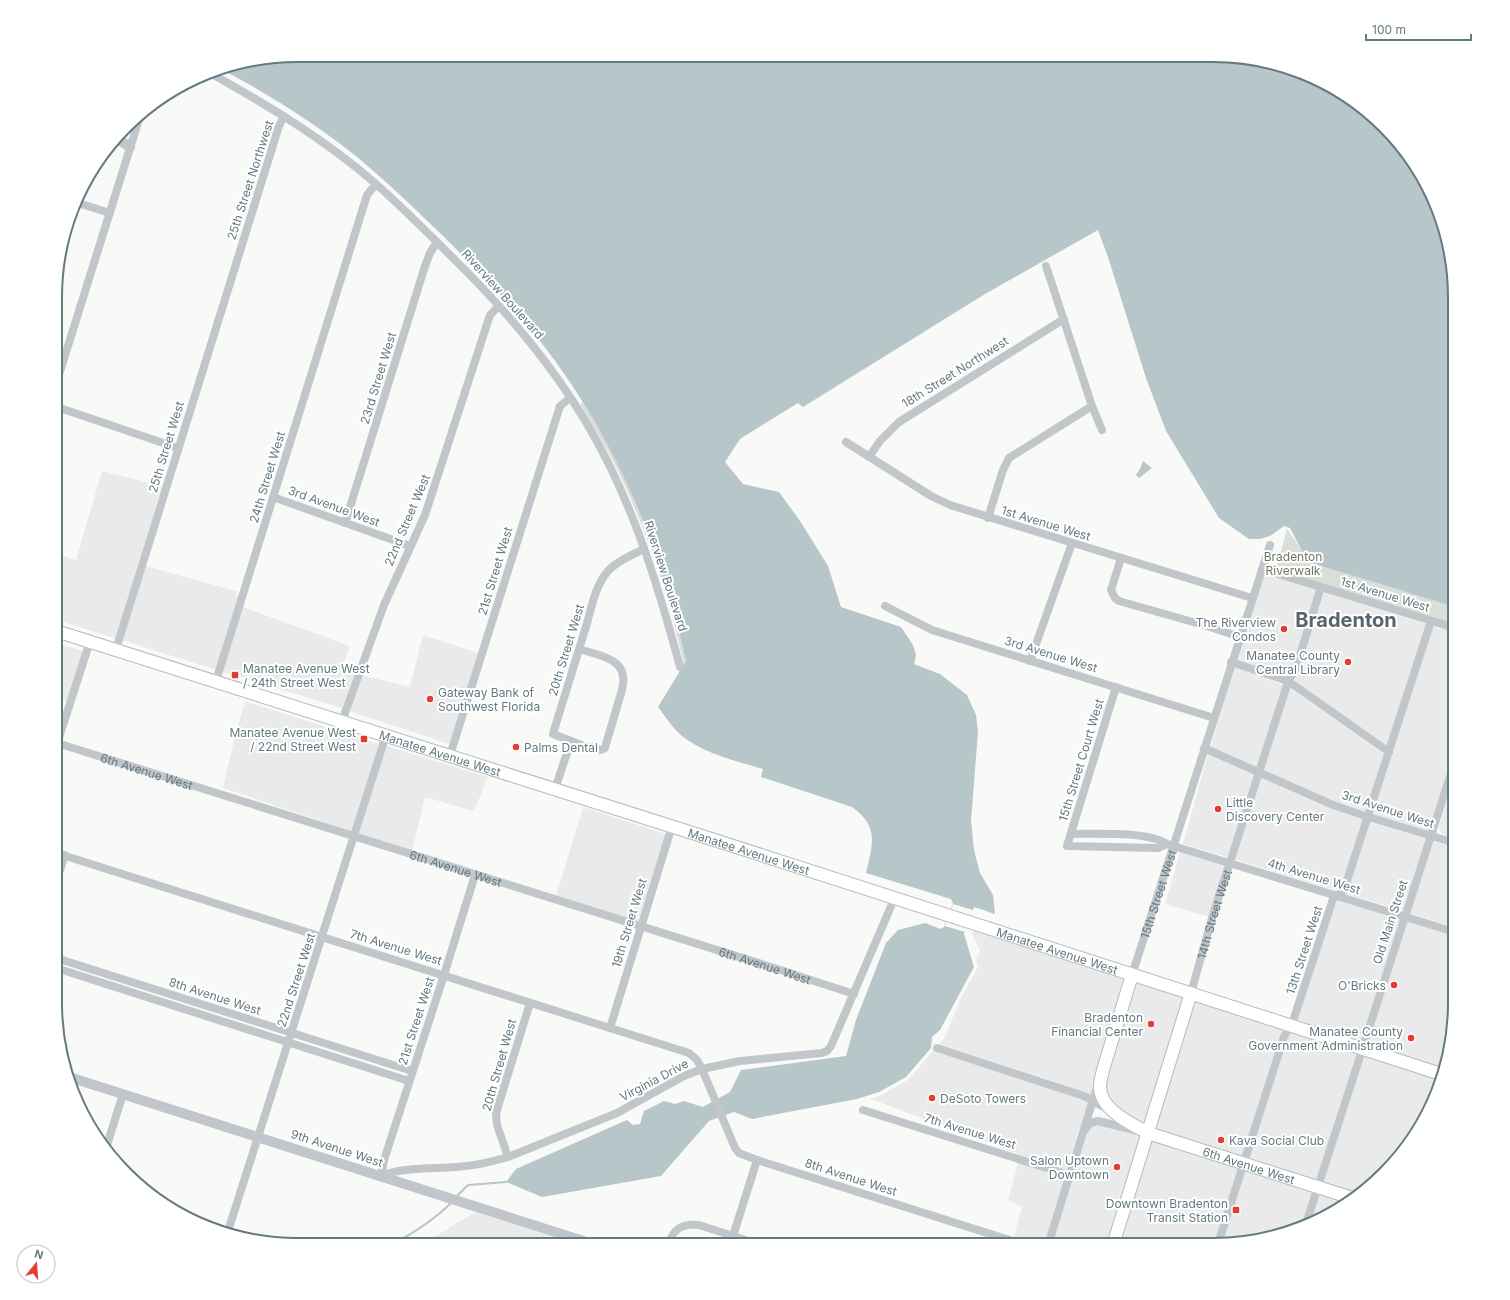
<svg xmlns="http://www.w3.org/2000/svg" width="1510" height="1300" font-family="Inter,sans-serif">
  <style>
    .built { fill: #eaeaea }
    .green { fill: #daded6 }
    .water { fill: #b7c6c8 }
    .pier { fill: #f9f9f7 }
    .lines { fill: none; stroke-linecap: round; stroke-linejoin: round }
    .stream { stroke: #b7c6c8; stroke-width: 2 }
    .secondary-casing { stroke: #b3babd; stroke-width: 14 }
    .minor { stroke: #c0c6c9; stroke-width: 8 }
    .tertiary { stroke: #c0c6c9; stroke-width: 10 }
    .secondary { stroke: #fff; stroke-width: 12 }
    .poi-dot { fill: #de3f32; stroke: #fff; stroke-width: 1.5 }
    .labels { text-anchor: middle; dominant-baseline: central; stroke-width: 4; stroke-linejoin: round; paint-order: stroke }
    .street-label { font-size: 12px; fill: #657981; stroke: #fff }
    .park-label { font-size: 12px; fill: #6b7964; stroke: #fff }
    .poi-label { font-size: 12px; fill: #657981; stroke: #fff; text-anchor: end }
    .town-label { font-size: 20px; font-weight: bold; fill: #57666c; stroke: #fff }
    .rim { fill: none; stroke: #657981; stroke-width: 2 }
  </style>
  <rect width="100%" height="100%" fill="#f9f9f7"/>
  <g class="built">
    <path d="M 102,471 L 162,486 L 115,638 L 56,620 L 57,554 L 76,560 Z"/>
    <path d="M 145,566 L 236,591 L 237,600 L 216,670 L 122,640 Z"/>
    <path d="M 1264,574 L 1317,590 L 1293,666 L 1287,677 L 1236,660 Z"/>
    <path d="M 1324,592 L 1426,624 L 1387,746 L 1293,681 L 1299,669 Z"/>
    <path d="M 243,607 L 350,646 L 341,670 L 355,673 L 342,708 L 223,672 Z"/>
    <path d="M 1433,626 L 1455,632 L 1455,749 L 1429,831 L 1373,814 Z"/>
    <path d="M 423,635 L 478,653 L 449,744 L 349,711 L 362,675 L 410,687 Z"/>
    <path d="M 56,643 L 83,651 L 67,701 L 56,698 Z"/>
    <path d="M 1234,667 L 1283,685 L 1256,767 L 1211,746 Z"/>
    <path d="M 1290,688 L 1384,754 L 1366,812 L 1334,801 L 1263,770 Z"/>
    <path d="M 245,701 L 379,744 L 351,831 L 223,788 L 234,741 Z"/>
    <path d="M 386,746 L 488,777 L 474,811 L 425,797 L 412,851 L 358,833 Z"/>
    <path d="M 1208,754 L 1254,774 L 1227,857 L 1183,844 Z"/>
    <path d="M 1455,773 L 1455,838 L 1441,833 L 1439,828 Z"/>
    <path d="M 1261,777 L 1331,809 L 1363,820 L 1341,887 L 1336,891 L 1234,859 Z"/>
    <path d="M 583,807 L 666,834 L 638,921 L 556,896 Z"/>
    <path d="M 1370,822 L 1426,839 L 1402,910 L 1345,894 L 1348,891 Z"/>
    <path d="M 1433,841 L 1455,847 L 1455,927 L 1409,913 Z"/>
    <path d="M 1180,852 L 1225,865 L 1209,917 L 1165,904 Z"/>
    <path d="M 1337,900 L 1400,918 L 1360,1043 L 1296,1022 Z"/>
    <path d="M 1406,920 L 1455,936 L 1455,1003 L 1442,1070 L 1367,1046 Z"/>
    <path d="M 975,928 L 1127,977 L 1091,1095 L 1050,1080 L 939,1044 L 944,1039 L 961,998 L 978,967 L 976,960 L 980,950 L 972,934 Z"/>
    <path d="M 1134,979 L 1186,996 L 1146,1127 L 1120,1111 L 1105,1092 L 1106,1071 Z"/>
    <path d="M 1193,998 L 1285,1027 L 1241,1159 L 1153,1130 Z"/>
    <path d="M 1292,1030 L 1357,1051 L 1315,1182 L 1248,1161 L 1288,1038 Z"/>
    <path d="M 933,1051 L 1048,1088 L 1083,1100 L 1089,1103 L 1077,1135 L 1067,1170 L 1018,1154 L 871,1099 L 880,1096 L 909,1079 Z"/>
    <path d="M 1364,1053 L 1440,1078 L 1436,1096 L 1384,1174 L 1354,1195 L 1322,1185 Z"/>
    <path d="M 1098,1125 L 1143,1136 L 1109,1245 L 1052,1245 L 1086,1135 L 1092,1126 Z"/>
    <path d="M 1150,1138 L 1239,1167 L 1214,1245 L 1117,1245 Z"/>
    <path d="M 1018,1163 L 1065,1178 L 1044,1245 L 1038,1245 L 1014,1237 L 1022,1207 L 1008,1200 Z"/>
    <path d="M 1246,1169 L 1313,1190 L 1301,1228 L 1228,1244 L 1222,1244 Z"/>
    <path d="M 1320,1192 L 1345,1200 L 1309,1224 Z"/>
    <path d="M 475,1212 L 577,1245 L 421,1245 Z"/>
  </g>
  <g class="green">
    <path d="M 583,402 C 595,423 609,444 619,466 C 649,529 671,593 686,661 L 684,665 C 669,597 648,533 618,471 C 607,448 593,426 580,404 Z"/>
    <path d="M 1287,529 L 1311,563 L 1455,607 L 1455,628 L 1275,573 Z"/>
    <path d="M 511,1238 L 533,1245 L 509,1245 Z"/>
  </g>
  <g class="water">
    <path d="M 297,55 L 1228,56 L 1320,80 L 1384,126 L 1430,190 L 1454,281 L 1455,607 L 1308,562 L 1290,528 L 1284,526 L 1270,536 L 1260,539 L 1249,539 L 1219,518 L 1166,431 L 1146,378 L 1108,257 L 1098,230 L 985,294 L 803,407 L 798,403 L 740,439 L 725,462 L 743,484 L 779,492 L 800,521 L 828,566 L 841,607 L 901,627 L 913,645 L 916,655 L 914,664 L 940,674 L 967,695 L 976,715 L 978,732 L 971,821 L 974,850 L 980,873 L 993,895 L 995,914 L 974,907 L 964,934 L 974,967 L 940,1030 L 932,1037 L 931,1048 L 906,1077 L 879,1092 L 857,1099 L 752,1119 L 734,1112 L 709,1121 L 661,1176 L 542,1197 L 506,1182 L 516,1169 L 627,1120 L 633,1125 L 640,1124 L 644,1111 L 664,1101 L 675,1104 L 684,1101 L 703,1107 L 730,1092 L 741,1070 L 846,1056 L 856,1020 L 886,943 L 898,930 L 925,923 L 941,929 L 944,927 L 953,903 L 951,899 L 866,873 C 873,844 879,826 852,807 L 761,777 L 763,769 C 736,761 705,754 682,736 C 673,729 665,716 658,707 L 686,661 C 659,540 611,428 532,331 C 504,296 472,265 441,234 C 414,208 386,181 357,157 C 315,123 267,93 219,68 Z"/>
    <path d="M 1143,461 L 1152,468 L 1139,478 L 1136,475 L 1140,469 Z"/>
  </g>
  <path class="pier" d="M 953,904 L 973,910 L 965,932 L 945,926 Z"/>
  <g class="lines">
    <g class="stream">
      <path d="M 456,1197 L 468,1185 L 506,1182"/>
      <path d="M 391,1245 C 412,1234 435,1219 452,1202"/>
    </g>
    <defs>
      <g id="secondary">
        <path id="s4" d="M 56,631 L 702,836 L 1441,1074"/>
        <path id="s5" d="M 1132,975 L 1103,1070 C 1102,1075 1100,1081 1100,1086 C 1100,1110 1130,1123 1148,1133 L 1349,1197"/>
        <path d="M 1113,1245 L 1191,993"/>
      </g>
    </defs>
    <use href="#secondary" class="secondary-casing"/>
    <g class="minor">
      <path d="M 210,73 C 269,106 326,140 376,184 C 403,208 428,233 453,258 C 505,309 553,365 590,429 C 633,503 658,585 680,667"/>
      <path d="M 78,203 L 110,213"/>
      <path d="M 1046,266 L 1092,406 L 1102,430"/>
      <path d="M 57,381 L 141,113"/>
      <path d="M 57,407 L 178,448"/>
      <path d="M 846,442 L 931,496 L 950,505 L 1252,598"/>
      <path d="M 869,457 L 880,441 L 899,422 L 1064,319"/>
      <path d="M 273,497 L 410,546"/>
      <path d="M 988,518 L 1003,470 L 1009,458 L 1092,406"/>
      <path d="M 345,523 L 425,266 L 430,253 L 437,242"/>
      <path d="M 1121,558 L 1111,590 L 1115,598 L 1119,601 L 1207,626 L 1240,637"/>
      <path d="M 1262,569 L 1455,628"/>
      <path d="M 885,606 L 932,630 L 1214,718"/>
      <path d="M 116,649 L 279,126 L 284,116"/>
      <path d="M 579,649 C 602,656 630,659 622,690 L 606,744 L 605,748 L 601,750 L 584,746 L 553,734 L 555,727 C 565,695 575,663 585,630 C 591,611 594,587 608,571 C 617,561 632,555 644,549"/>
      <path d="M 1030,661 L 1072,543"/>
      <path d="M 1231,662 L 1282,679 L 1295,686 L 1389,752"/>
      <path d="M 216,681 L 367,195 L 376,184"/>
      <path d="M 1116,687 L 1067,846 L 1158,848 L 1167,844"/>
      <path d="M 342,721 L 384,605 L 425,515 L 490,315 L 499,306"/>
      <path id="s1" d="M 57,743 L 771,967 L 854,994"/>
      <path d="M 56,747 L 90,641"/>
      <path d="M 1204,748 L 1333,805 L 1362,815 L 1455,843"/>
      <path d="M 450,755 L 560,406 L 570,398"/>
      <path d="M 555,789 L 571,741"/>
      <path d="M 1071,834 C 1096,834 1147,831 1167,844 L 1455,932"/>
      <path d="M 56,853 L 689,1053 L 697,1060 L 702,1069 L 735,1148 L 739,1153 L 757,1160 L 1025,1245"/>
      <path d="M 56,882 L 65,855"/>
      <path d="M 56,958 L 412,1071"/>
      <path d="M 56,968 L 409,1081"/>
      <path id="s2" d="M 1132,975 L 1270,545"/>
      <path id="s3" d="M 1191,993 L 1212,918 L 1259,772 L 1288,682 L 1296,668 L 1321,587"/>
      <path d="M 610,1028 L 672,826"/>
      <path d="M 937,1048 L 1084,1096 L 1109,1110"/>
      <path d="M 863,1110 L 1069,1175"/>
      <path d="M 1085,1130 L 1090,1123 L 1098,1121 L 1138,1131"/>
      <path d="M 107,1145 L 123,1094"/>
      <path d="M 508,1157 L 497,1125 L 496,1113 L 530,1003"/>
      <path d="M 381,1176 C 404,1167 431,1169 456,1167 C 474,1166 491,1162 508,1157 L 617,1113 L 684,1076 L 702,1069 L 740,1061 L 822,1053 L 827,1051 L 831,1046 L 895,897"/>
      <path d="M 381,1176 L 384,1160 L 444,975 L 475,875"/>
      <path d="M 1305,1227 L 1455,761"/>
      <path d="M 228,1231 L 386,735"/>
      <path d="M 733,1236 L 757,1160"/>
      <path d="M 1218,1244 L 1284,1037 L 1294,1018 L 1333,899 L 1344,890 L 1431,621"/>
      <path d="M 668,1245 C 673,1229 682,1223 699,1225 L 761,1245"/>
      <path d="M 1048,1245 L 1098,1084"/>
    </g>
    <g class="tertiary">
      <path d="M 118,139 L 130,147"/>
      <path d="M 69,1077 L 596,1245"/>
    </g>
    <use href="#secondary" class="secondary"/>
  </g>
  <g class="poi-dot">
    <circle cx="1284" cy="629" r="4"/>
    <circle cx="1348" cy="662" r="4"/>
    <rect x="231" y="671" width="8" height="8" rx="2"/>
    <circle cx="430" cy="699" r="4"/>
    <rect x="360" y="735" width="8" height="8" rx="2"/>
    <circle cx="516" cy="747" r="4"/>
    <circle cx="1218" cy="809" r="4"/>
    <circle cx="1394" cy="985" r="4"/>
    <circle cx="1151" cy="1024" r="4"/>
    <circle cx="1411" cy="1038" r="4"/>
    <circle cx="932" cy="1098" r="4"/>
    <circle cx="1221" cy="1140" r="4"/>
    <circle cx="1117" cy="1167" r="4"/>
    <rect x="1232" y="1206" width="8" height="8" rx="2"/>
  </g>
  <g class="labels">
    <g class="street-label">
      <text transform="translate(250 180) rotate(-72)">25th Street Northwest</text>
      <text transform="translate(503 294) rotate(48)">Riverview Boulevard</text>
      <text transform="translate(955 372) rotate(-32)">18th Street Northwest</text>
      <text transform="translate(378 378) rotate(-73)">23rd Street West</text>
      <text transform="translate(166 447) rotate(-73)">25th Street West</text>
      <text transform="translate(267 477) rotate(-73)">24th Street West</text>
      <text transform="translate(334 506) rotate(20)">3rd Avenue West</text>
      <text transform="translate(407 520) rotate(-67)">22nd Street West</text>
      <text transform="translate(1046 523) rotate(17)">1st Avenue West</text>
      <text transform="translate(495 571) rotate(-73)">21st Street West</text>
      <text transform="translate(666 576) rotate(72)">Riverview Boulevard</text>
      <text transform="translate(1385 594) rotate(17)">1st Avenue West</text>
      <text transform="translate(566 650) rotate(-73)">20th Street West</text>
      <text transform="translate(1051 654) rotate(17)">3rd Avenue West</text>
      <text stroke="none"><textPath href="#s4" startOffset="403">Manatee Avenue West</textPath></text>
      <text transform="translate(1081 760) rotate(-73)">15th Street Court West</text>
      <text stroke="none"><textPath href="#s1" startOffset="94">6th Avenue West</textPath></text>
      <text transform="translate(1388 809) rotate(18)">3rd Avenue West</text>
      <text stroke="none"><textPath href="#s4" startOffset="727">Manatee Avenue West</textPath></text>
      <text stroke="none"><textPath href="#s1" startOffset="418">6th Avenue West</textPath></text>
      <text transform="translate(1314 876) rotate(17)">4th Avenue West</text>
      <text stroke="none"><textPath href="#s2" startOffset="85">15th Street West</textPath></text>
      <text stroke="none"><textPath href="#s3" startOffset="82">14th Street West</textPath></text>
      <text transform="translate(1390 922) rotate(-72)">Old Main Street</text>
      <text transform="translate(629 923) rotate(-73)">19th Street West</text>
      <text transform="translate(396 947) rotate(17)">7th Avenue West</text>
      <text stroke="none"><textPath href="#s4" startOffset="1051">Manatee Avenue West</textPath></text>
      <text transform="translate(1304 950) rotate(-72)">13th Street West</text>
      <text stroke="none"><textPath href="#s1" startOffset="742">6th Avenue West</textPath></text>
      <text transform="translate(296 980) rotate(-72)">22nd Street West</text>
      <text transform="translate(215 996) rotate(18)">8th Avenue West</text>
      <text transform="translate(416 1021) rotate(-72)">21st Street West</text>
      <text transform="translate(499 1065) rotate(-74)">20th Street West</text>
      <text transform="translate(654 1080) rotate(-28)">Virginia Drive</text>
      <text transform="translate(970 1131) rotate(17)">7th Avenue West</text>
      <text transform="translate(337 1148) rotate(18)">9th Avenue West</text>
      <text stroke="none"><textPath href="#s5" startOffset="292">6th Avenue West</textPath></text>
      <text transform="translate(851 1177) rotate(18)">8th Avenue West</text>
    </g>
    <g class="park-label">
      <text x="1293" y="556">Bradenton<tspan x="1293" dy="14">Riverwalk</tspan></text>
    </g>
    <g class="poi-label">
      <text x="1276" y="622">The Riverview<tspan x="1276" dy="14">Condos</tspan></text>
      <text x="1340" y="655">Manatee County<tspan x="1340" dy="14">Central Library</tspan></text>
      <text x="243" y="668" text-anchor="start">Manatee Avenue West<tspan x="243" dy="14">/ 24th Street West</tspan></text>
      <text x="438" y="692" text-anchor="start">Gateway Bank of<tspan x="438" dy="14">Southwest Florida</tspan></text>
      <text x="356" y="732">Manatee Avenue West<tspan x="356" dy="14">/ 22nd Street West</tspan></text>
      <text x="524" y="747" text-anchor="start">Palms Dental</text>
      <text x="1226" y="802" text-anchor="start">Little<tspan x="1226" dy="14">Discovery Center</tspan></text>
      <text x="1386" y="985">O'Bricks</text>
      <text x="1143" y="1017">Bradenton<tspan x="1143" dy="14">Financial Center</tspan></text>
      <text x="1403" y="1031">Manatee County<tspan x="1403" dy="14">Government Administration</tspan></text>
      <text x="940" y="1098" text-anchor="start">DeSoto Towers</text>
      <text x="1229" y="1140" text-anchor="start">Kava Social Club</text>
      <text x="1109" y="1160">Salon Uptown<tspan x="1109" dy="14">Downtown</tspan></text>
      <text x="1228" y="1203">Downtown Bradenton<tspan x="1228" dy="14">Transit Station</tspan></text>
    </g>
    <g class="town-label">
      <text x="1346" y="620">Bradenton</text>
    </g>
  </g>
  <path d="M0 0H1510V1300H0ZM297 62H1213A235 235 0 0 1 1448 297V1003A235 235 0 0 1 1213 1238H297A235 235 0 0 1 62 1003V297A235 235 0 0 1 297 62Z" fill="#fff" fill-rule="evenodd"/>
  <path class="rim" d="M297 62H1213A235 235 0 0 1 1448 297V1003A235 235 0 0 1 1213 1238H297A235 235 0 0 1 62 1003V297A235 235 0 0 1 297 62Z"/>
  <g transform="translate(36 1264) rotate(17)"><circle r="19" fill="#ffffff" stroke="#c1c9cd"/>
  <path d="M0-3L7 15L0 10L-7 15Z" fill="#de3f32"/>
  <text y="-6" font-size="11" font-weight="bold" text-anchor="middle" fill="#657981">N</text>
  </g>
  <path d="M1366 34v6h105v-6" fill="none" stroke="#657981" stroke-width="2"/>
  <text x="1372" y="34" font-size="12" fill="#657981" stroke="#ffffff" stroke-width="3" paint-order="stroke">100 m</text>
</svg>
